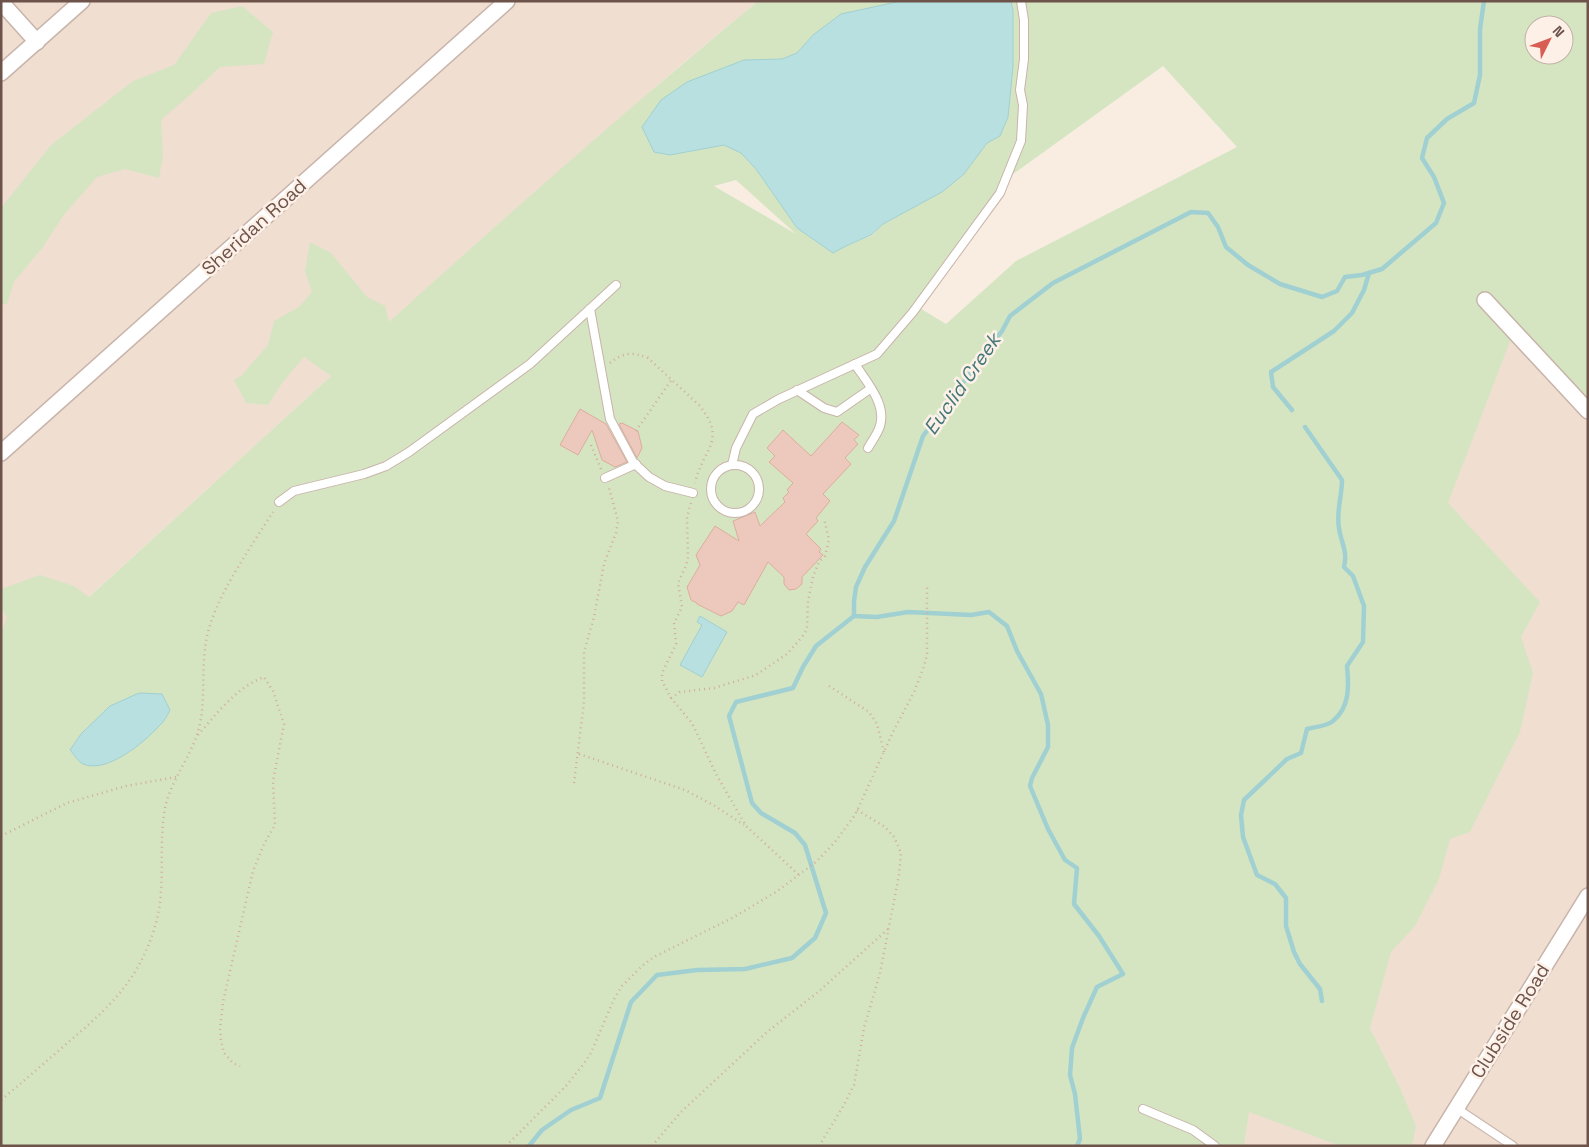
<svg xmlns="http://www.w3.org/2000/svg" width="1589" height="1147" font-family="'Space Grotesk',sans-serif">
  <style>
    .residential { fill: #f0ded1 }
    .green { fill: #d5e5c2; fill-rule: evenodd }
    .water { fill: #b9e0e0; stroke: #a0d0d1 }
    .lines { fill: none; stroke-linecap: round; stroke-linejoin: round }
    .stream { stroke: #a0d0d1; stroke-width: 4.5 }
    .building { fill: #ecc9bc; stroke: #ddad9e }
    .service-casing { stroke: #c8b4aa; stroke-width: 10 }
    .minor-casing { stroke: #c8b4aa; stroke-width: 18 }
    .path { stroke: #d0aca0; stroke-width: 2.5; stroke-dasharray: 1 4; stroke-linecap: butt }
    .service { stroke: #fff; stroke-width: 8 }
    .minor { stroke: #fff; stroke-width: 15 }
    .labels { text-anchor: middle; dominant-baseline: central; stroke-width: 5; stroke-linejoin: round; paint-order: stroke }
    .street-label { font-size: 19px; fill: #6e534b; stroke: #fdf1e7 }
    .water-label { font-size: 20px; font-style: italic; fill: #447779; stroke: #fdf1e7 }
  </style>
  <rect width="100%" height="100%" fill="#f9ede2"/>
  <g class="residential">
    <path d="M 1,1 L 758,1 L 682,64 L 479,241 L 1,677 Z"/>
    <path d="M 1588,155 L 1588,1146 L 1079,1146 L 1121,1062 L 1263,1117 L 1539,602 L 1335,381 Z"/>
  </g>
  <g class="green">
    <path d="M 758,1 L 901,1 L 813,35 L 797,53 L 782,59 L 744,60 L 670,155 L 724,145 L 741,153 L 756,169 L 797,228 L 833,253 L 846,246 L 871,236 L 883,224 L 942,192 L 964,174 L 987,143 L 1000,136 L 1013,11 L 1011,1 L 1588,1 L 1588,407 L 1514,331 L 1448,503 L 1540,602 L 1521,637 L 1533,673 L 1520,732 L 1470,832 L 1450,839 L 1439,879 L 1415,926 L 1391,952 L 1370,1028 L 1400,1088 L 1416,1126 L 1412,1146 L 1340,1146 L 1249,1112 L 1244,1146 L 1,1146 L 1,632 L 7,618 L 1,608 L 1,589 L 40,575 L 74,586 L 89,597 L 331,376 L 304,357 L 282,383 L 268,405 L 246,403 L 234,380 L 242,375 L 268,345 L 274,321 L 299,307 L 312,292 L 305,271 L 310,242 L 331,253 L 367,297 L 385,306 L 389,322 C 509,213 632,105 758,1 ZM 1534,25 L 1564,25 L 1564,55 L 1534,55 ZM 1163,66 L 1237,147 L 1016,261 L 946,324 L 918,307 L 1005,180 ZM 736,180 L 796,234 L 714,186 Z"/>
    <path d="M 242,6 L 273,32 L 264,64 L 220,67 L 190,95 L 161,120 L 163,156 L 159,178 L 125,169 L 97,177 L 63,216 L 43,247 L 14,282 L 7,304 L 1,305 L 1,208 L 51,145 L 133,81 L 174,65 L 211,13 Z"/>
  </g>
  <g class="water">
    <path d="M 901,1 L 1011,1 L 1013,11 L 1013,67 L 1008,117 L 1000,136 L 987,143 L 964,174 L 942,192 L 883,224 L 871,235 L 846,246 L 833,253 L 797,228 L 756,169 L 741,153 L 724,145 L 670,155 L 654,152 L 642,127 L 661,100 L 687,82 L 744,60 L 782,59 L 797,53 L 813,35 L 841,14 Z"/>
    <path d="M 700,616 L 727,632 L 702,677 L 680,665 L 702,625 L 697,622 Z"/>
    <path d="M 139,693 L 162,694 L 170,710 C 167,716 164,722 159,726 C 144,743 106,774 83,764 C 78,762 74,754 70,750 L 81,734 L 110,706 Z"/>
  </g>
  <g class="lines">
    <g class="stream">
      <path d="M 1292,410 L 1273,387 L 1271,372 L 1334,331 L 1352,313 L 1364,290 L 1369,273"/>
      <path d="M 1305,427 L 1342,480 C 1342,496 1336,512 1339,528 C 1341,543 1348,551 1344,567 L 1353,576 L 1364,606 L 1363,642 L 1347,666 C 1349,686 1350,707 1333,721 C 1328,726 1314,727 1307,729 L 1301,753 L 1287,759 L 1244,800 L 1241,815 L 1243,837 L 1257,875 L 1275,884 L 1286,898 L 1286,926 L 1294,952 L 1300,964 L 1320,989 L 1322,1001"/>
      <path d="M 529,1146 L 542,1130 L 571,1110 L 600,1098 L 631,1002 L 657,975 L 697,970 L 745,969 L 792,958 L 815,938 L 826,913 L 805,845 L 795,833 L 761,813 L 752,803 L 729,716 L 736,702 L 793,688 L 803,667 L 816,646 L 854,616"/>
      <path d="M 1077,1146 L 1080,1139 L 1075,1094 L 1070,1075 L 1072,1048 L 1083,1018 L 1097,987 L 1123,974 L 1099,936 L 1074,904 L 1077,868 L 1065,860 L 1048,829 L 1030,786 L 1032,778 L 1048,747 L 1048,725 L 1041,694 L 1017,651 L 1007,626 L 989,612 L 971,615 L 908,612 L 877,617 L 854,616 L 854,601 L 856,587 L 865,567 L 894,521 L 923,436 L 1002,331 L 1010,316 L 1053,283 L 1191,212 L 1208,213 L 1218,227 L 1226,247 L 1248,265 L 1280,284 L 1322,297 L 1337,291 L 1345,277 L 1362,275 L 1382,269 L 1436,223 L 1444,203 L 1434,177 L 1422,158 L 1427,138 L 1447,119 L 1474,103 L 1480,75 L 1480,29 L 1484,1"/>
    </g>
  </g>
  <g class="building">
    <path d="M 580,409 L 606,424 L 627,462 L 615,467 L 602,460 L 592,430 L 578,455 L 560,445 Z"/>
    <path d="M 842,422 L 859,435 L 854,440 L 858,444 L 845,458 L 851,464 L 823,494 L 830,501 L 816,518 L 818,521 L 806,534 L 821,549 L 819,552 L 823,555 L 802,577 L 802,584 L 796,589 L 789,590 L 784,584 L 784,577 L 768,562 L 744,605 L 738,602 L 732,611 L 721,616 L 697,604 L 697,603 L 691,600 L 687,587 L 700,565 L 696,555 L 715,526 L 739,541 L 733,521 L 755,512 L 760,526 L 785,502 L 783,498 L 789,492 L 787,490 L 793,483 L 769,462 L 775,456 L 767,448 L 783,430 L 811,456 Z"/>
    <path d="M 622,423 L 638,431 L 642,448 L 637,458 L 619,424 Z"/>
  </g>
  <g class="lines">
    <defs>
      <g id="service">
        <path d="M 590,309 L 610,419 L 633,462 L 649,477 L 665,486 L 693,493"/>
        <path d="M 855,364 C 867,383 890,407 878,431 C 875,437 871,443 868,448"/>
        <path d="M 797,390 L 824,408 L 837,412 L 870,389"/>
        <circle cx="735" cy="489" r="24"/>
        <path d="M 732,465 L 736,448 L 753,414 L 779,399 L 877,354 L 913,312 L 1000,193 L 1021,141 L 1023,105 L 1020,90 L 1024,59 L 1024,20 L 1021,1"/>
        <path d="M 605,478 L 636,464"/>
        <path d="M 279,502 L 294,491 L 364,474 L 386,466 L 409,452 L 530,364 L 616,285"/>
        <path d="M 1456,1108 L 1513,1146"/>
        <path d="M 1143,1109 L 1193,1130 L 1215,1146"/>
      </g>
      <g id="minor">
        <path d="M 1,2 L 37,42"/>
        <path d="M 1,73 L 82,1"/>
        <path d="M 1485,300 L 1588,411"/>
        <path d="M 1,453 L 507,1"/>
        <path d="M 1433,1146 L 1588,896"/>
      </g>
    </defs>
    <use href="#service" class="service-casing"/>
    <use href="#minor" class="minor-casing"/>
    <g class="path">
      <path d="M 610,363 C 623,352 633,352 648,358 L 699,405 C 728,441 703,448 695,483"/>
      <path d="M 636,431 L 672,379"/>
      <path d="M 591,445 L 601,469"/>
      <path d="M 691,503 L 687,517 L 688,557 L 686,566 L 678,583 L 682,607 L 674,623 L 676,644 L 662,673 L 662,681 L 671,698 L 692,723 L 716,774 L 746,826 L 799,875"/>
      <path d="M 829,686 L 869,712 L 877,724 L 884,752"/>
      <path d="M 671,698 L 680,692 L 714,688 L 756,675 L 787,654 L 802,637 L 807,629 L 808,601 L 813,577 L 819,562 L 825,556 L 829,540 L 824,518"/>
      <path d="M 198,735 C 217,713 237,687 264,677 L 273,691 L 284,724 L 273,781 L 275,825 L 264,844 L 253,871 L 223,1002 L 220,1028 L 221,1041 L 224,1053 L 233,1063 L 240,1066"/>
      <path d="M 579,754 L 685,790 L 715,806 L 744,825"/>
      <path d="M 574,783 L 584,702 L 584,652 L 594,617 L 604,564 L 616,533 L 618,521 L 609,488"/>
      <path d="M 1,836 L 67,803 L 126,786 L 176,777"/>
      <path d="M 1,1100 C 23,1082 43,1064 64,1046 C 93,1021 122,997 140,963 C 152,940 160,916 161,891 C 163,863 160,835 165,808 C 171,779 192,756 199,728 C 206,701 201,670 206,642 C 212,601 251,547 273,512"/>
      <path d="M 506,1146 L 566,1086 L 582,1066 L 591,1053 L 614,999 L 622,986 L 642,966 L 654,957 L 734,917 L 776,892 L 817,861 L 835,842 L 855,815 L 893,732 L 914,692 L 923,669 L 927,655 L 927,585"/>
      <path d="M 652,1146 L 681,1112 L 767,1032 L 817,993 L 888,929"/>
      <path d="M 819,1146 L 844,1105 L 854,1085 L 864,1028 L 880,973 L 899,875 L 901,853 L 894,837 L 885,827 L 857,810"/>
    </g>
    <use href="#service" class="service"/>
    <use href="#minor" class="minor"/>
  </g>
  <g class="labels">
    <g class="street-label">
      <text transform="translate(254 227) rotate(-42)">Sheridan Road</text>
      <text transform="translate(1510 1021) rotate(-58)">Clubside Road</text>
    </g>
    <g class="water-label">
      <text transform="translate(962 384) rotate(-55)">Euclid Creek</text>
    </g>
  </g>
  <rect width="1589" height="1147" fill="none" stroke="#6e534b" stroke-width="5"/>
  <g transform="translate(1549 40) rotate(48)"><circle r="24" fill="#fdf1e7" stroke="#c4b2a9"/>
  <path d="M0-4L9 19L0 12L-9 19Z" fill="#d85e53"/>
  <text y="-8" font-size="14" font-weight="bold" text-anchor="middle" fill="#6e534b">N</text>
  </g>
</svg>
